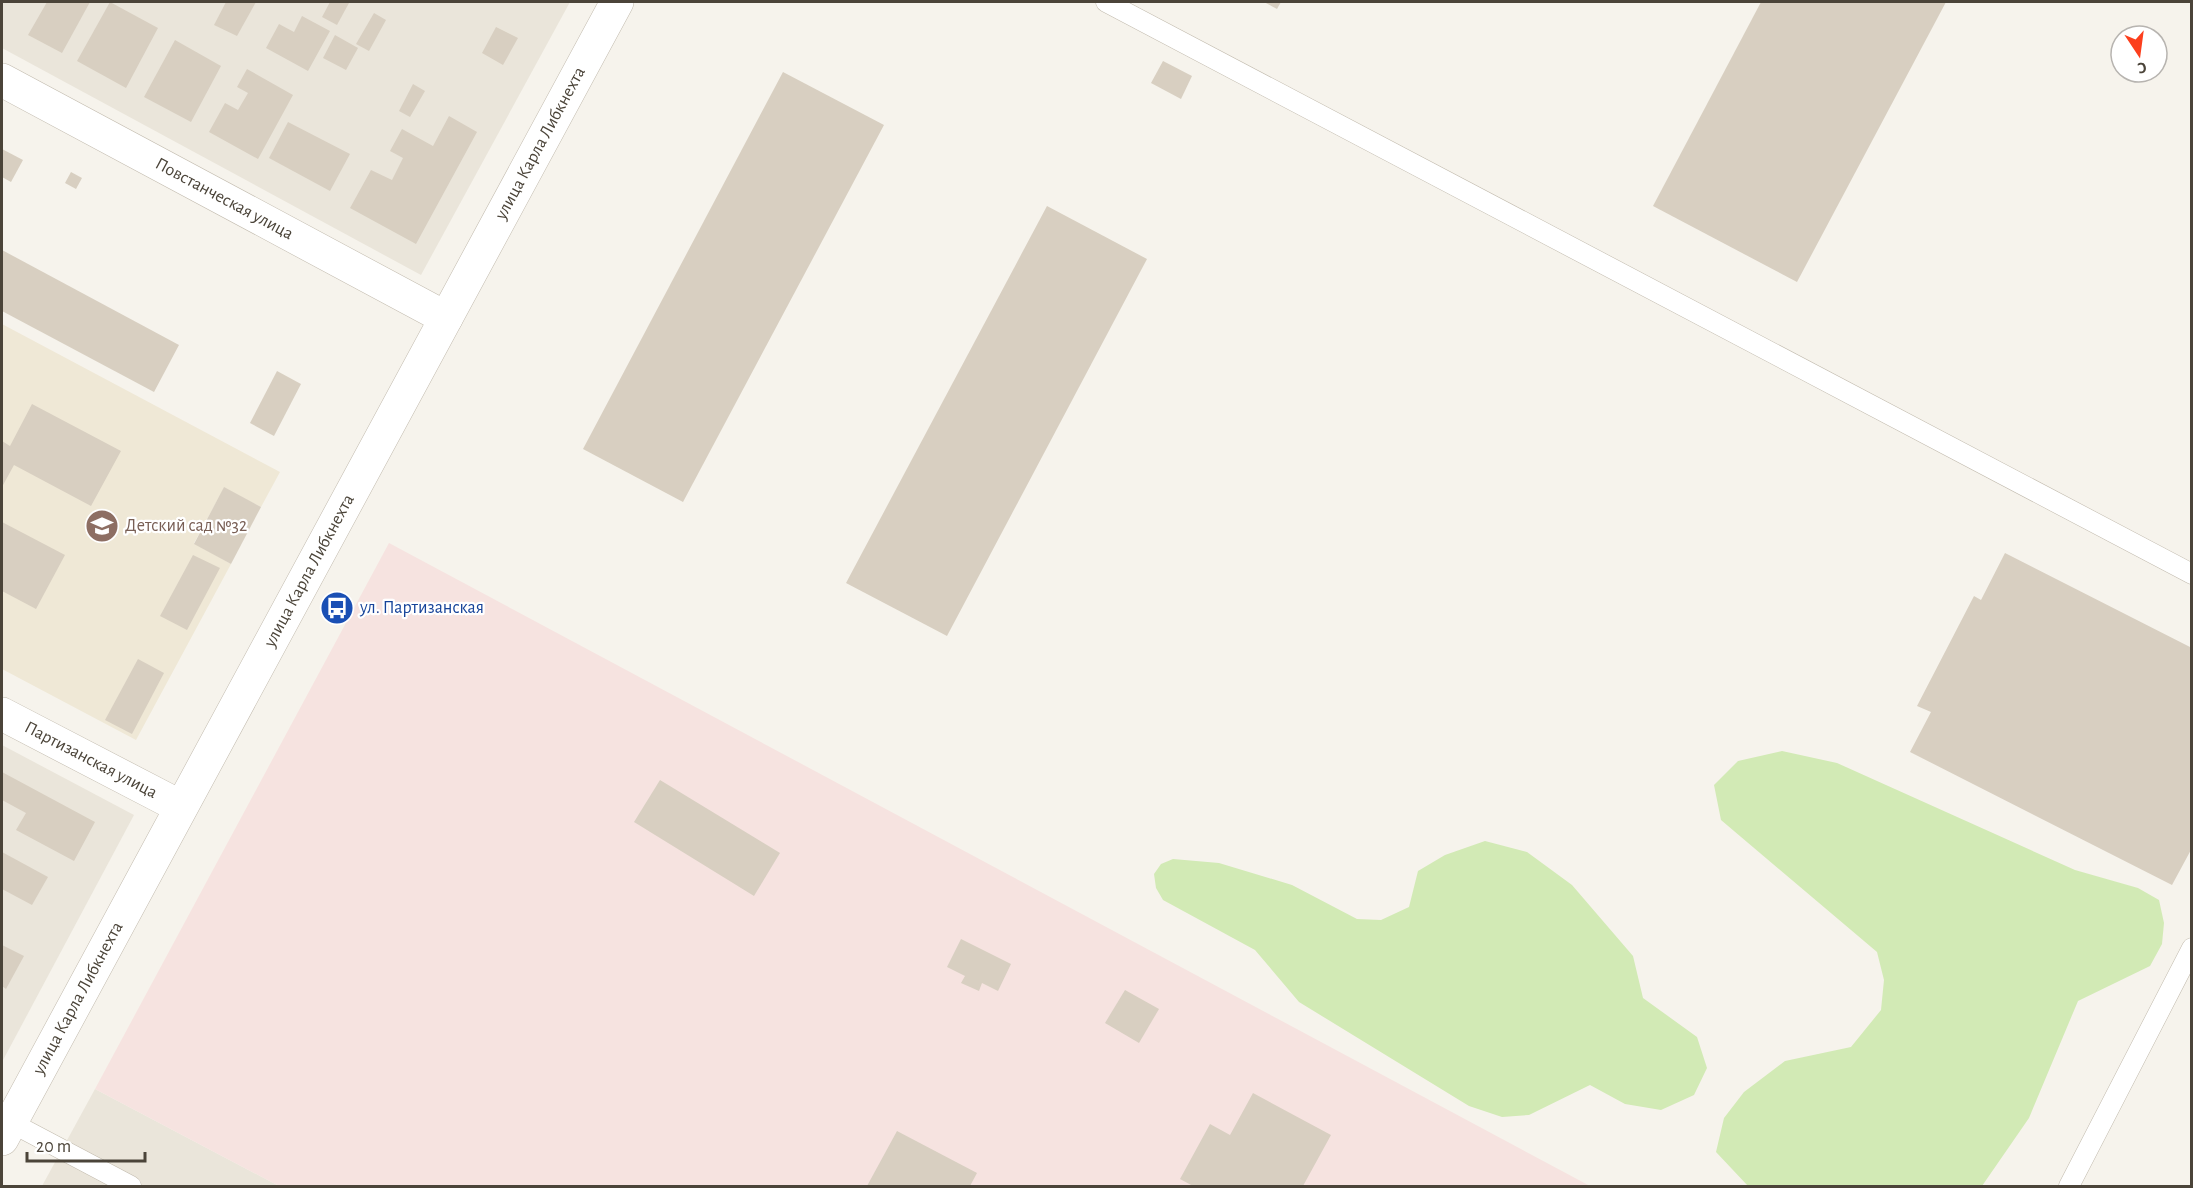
<svg xmlns="http://www.w3.org/2000/svg" width="2193" height="1188" font-family="'Alegreya Sans',sans-serif">
  <style>
    .residential { fill: #eae5da }
    .education { fill: #efe8d6 }
    .medical { fill: #f6e3e0 }
    .green { fill: #d2eab5 }
    .building { fill: #d8cfc1 }
    .lines { fill: none; stroke-linecap: round; stroke-linejoin: round }
    .service-casing { stroke: #c2bbae; stroke-width: 21 }
    .minor-casing { stroke: #c2bbae; stroke-width: 34 }
    .tertiary-casing { stroke: #c2bbae; stroke-width: 34 }
    .service { stroke: #fff; stroke-width: 20 }
    .minor { stroke: #fff; stroke-width: 33 }
    .tertiary { stroke: #fff; stroke-width: 33 }
    .labels { text-anchor: middle; dominant-baseline: central; stroke-width: 4.5; stroke-linejoin: round; paint-order: stroke }
    .street-label { font-size: 18px; fill: #4b4439; stroke: #fff }
    .education-label { font-size: 18px; fill: #785e54; stroke: #fff; text-anchor: start }
    .transit-label { font-size: 18px; fill: #164399; stroke: #fff; text-anchor: start }
  </style>
  <rect width="100%" height="100%" fill="#f6f3ec"/>
  <g class="residential">
    <path d="M 2,2 L 570,2 L 421,275 L 2,48 Z"/>
    <path d="M 2,745 L 134,815 L 2,1062 Z"/>
    <path d="M 95,1089 L 279,1186 L 42,1186 Z"/>
  </g>
  <path class="education" d="M 2,324 L 280,472 L 261,507 L 224,488 L 194,543 L 231,564 L 136,740 L 2,669 Z"/>
  <path class="medical" d="M 389,543 L 1590,1186 L 279,1186 L 95,1089 Z"/>
  <g class="green">
    <path d="M 1782,751 L 1837,763 L 2075,870 L 2138,888 L 2159,900 L 2164,923 L 2162,944 L 2150,966 L 2078,1001 L 2029,1118 L 1982,1186 L 1748,1186 L 1716,1152 L 1724,1118 L 1744,1092 L 1785,1061 L 1851,1047 L 1881,1010 L 1884,980 L 1877,952 L 1721,820 L 1714,785 L 1738,761 Z"/>
    <path d="M 1485,841 L 1527,852 L 1572,885 L 1633,956 L 1643,998 L 1697,1037 L 1707,1068 L 1694,1095 L 1661,1110 L 1625,1104 L 1590,1085 L 1529,1115 L 1502,1117 L 1469,1106 L 1299,1002 L 1255,950 L 1163,900 L 1156,888 L 1154,874 L 1161,864 L 1173,859 L 1219,863 L 1292,885 L 1357,919 L 1381,920 L 1409,907 L 1418,871 L 1445,855 Z"/>
  </g>
  <g class="building">
    <path d="M 47,2 L 90,2 L 62,53 L 28,35 Z"/>
    <path d="M 110,2 L 158,28 L 126,88 L 77,61 Z"/>
    <path d="M 226,2 L 256,2 L 237,36 L 214,25 Z"/>
    <path d="M 330,2 L 349,3 L 337,25 L 322,17 Z"/>
    <path d="M 1264,2 L 1281,2 L 1277,9 Z"/>
    <path d="M 1761,2 L 1946,2 L 1797,282 L 1653,206 Z"/>
    <path d="M 374,13 L 386,20 L 369,51 L 356,44 Z"/>
    <path d="M 302,16 L 330,31 L 308,71 L 266,48 L 279,24 L 294,32 Z"/>
    <path d="M 496,27 L 518,38 L 503,65 L 482,53 Z"/>
    <path d="M 335,35 L 358,48 L 346,70 L 323,58 Z"/>
    <path d="M 175,40 L 221,66 L 191,122 L 144,97 Z"/>
    <path d="M 1163,61 L 1192,76 L 1181,99 L 1151,83 Z"/>
    <path d="M 247,69 L 293,95 L 258,159 L 209,132 L 225,103 L 238,110 L 248,93 L 237,87 Z"/>
    <path d="M 783,72 L 884,125 L 683,502 L 583,449 Z"/>
    <path d="M 413,84 L 425,91 L 410,117 L 399,111 Z"/>
    <path d="M 449,116 L 477,132 L 416,244 L 350,208 L 371,170 L 392,180 L 403,158 L 390,151 L 402,129 L 433,146 Z"/>
    <path d="M 288,122 L 350,154 L 330,191 L 269,158 Z"/>
    <path d="M 2,149 L 23,160 L 11,182 L 2,177 Z"/>
    <path d="M 71,172 L 82,178 L 76,189 L 65,183 Z"/>
    <path d="M 1047,206 L 1147,259 L 947,636 L 846,583 Z"/>
    <path d="M 2,250 L 179,345 L 154,392 L 2,311 Z"/>
    <path d="M 277,371 L 301,384 L 274,436 L 250,423 Z"/>
    <path d="M 32,404 L 121,451 L 91,506 L 14,465 L 2,487 L 2,441 L 10,446 Z"/>
    <path d="M 224,487 L 261,507 L 231,564 L 194,544 Z"/>
    <path d="M 2,522 L 65,555 L 36,609 L 2,591 Z"/>
    <path d="M 2005,553 L 2192,648 L 2192,848 L 2172,885 L 1910,752 L 1931,712 L 1917,706 L 1974,596 L 1981,600 Z"/>
    <path d="M 193,555 L 220,568 L 187,630 L 160,616 Z"/>
    <path d="M 138,659 L 164,673 L 132,734 L 105,720 Z"/>
    <path d="M 2,772 L 95,822 L 74,861 L 16,830 L 26,813 L 2,800 Z"/>
    <path d="M 660,780 L 780,853 L 754,896 L 634,822 Z"/>
    <path d="M 2,852 L 48,877 L 32,905 L 2,889 Z"/>
    <path d="M 961,939 L 1011,964 L 998,991 L 982,983 L 979,991 L 961,983 L 965,976 L 947,967 Z"/>
    <path d="M 2,945 L 24,956 L 6,989 L 2,986 Z"/>
    <path d="M 1125,990 L 1159,1009 L 1139,1043 L 1105,1023 Z"/>
    <path d="M 1253,1093 L 1331,1135 L 1303,1186 L 1193,1186 L 1180,1179 L 1210,1124 L 1230,1135 Z"/>
    <path d="M 897,1131 L 977,1173 L 970,1186 L 867,1186 Z"/>
  </g>
  <g class="lines">
    <defs>
      <g id="service">
        <path d="M 1106,2 L 2192,574"/>
        <path d="M 10,1122 L 131,1186"/>
        <path d="M 2069,1186 L 2192,948"/>
      </g>
      <g id="minor">
        <path id="s1" d="M 2,80 L 446,318"/>
        <path id="s2" d="M 2,714 L 181,807"/>
      </g>
      <g id="tertiary">
        <path id="s3" d="M 2,1139 L 617,2"/>
      </g>
    </defs>
    <use href="#service" class="service-casing"/>
    <use href="#minor" class="minor-casing"/>
    <use href="#tertiary" class="tertiary-casing"/>
    <use href="#service" class="service"/>
    <use href="#minor" class="minor"/>
    <use href="#tertiary" class="tertiary"/>
  </g>
  <defs>
    <symbol id="school-disc" viewBox="-11 -11 22 22"><circle r="9.5" fill="#8d6e63" stroke="#fff"/><path d="M0-5L7-2L0 1L-7-2ZM-4 1L0 2.5L4 1V4Q0 6-4 4Z" fill="#fff"/></symbol>
    <symbol id="bus-disc" viewBox="-11 -11 22 22"><circle r="9.5" fill="#1a4fb4" stroke="#fff"/><path d="M-5-6H5V4H4V6H2V4H-2V6H-4V4H-5ZM-3.5-4V0h7V-4ZM-3.5 1.2v1.5H-2V1.2ZM2 1.2v1.5H3.5V1.2Z" fill="#fff"/></symbol>
  </defs>
  <g fill-rule="evenodd">
    <use href="#school-disc" x="83" y="507" width="38" height="38"/>
    <use href="#bus-disc" x="318" y="589" width="38" height="38"/>
  </g>
  <g class="labels">
    <g class="street-label">
      <text stroke="none"><textPath href="#s3" startOffset="1132">улица Карла Либкнехта</textPath></text>
      <text stroke="none"><textPath href="#s1" startOffset="252">Повстанческая улица</textPath></text>
      <text stroke="none"><textPath href="#s3" startOffset="646">улица Карла Либкнехта</textPath></text>
      <text stroke="none"><textPath href="#s2" startOffset="100">Партизанская улица</textPath></text>
      <text stroke="none"><textPath href="#s3" startOffset="160">улица Карла Либкнехта</textPath></text>
    </g>
    <g class="education-label">
      <text x="125" y="526">Детский сад №32</text>
    </g>
    <g class="transit-label">
      <text x="360" y="608">ул. Партизанская</text>
    </g>
  </g>
  <rect width="2193" height="1188" fill="none" stroke="#4b4439" stroke-width="6"/>
  <g transform="translate(2139 54) rotate(167)"><circle r="28" fill="#ffffff" stroke="#b7b4b0" stroke-width="1.5"/>
  <path d="M0-4.5L10 22L0 15L-10 22Z" fill="#fc3f1d"/>
  <text y="-9" font-size="16" font-weight="bold" text-anchor="middle" fill="#4b4439">С</text>
  </g>
  <path d="M27 1152v9h118v-9" fill="none" stroke="#4b4439" stroke-width="3"/>
  <text x="36" y="1152" font-size="18" fill="#4b4439" stroke="#ffffff" stroke-width="4.5" paint-order="stroke">20 m</text>
</svg>
